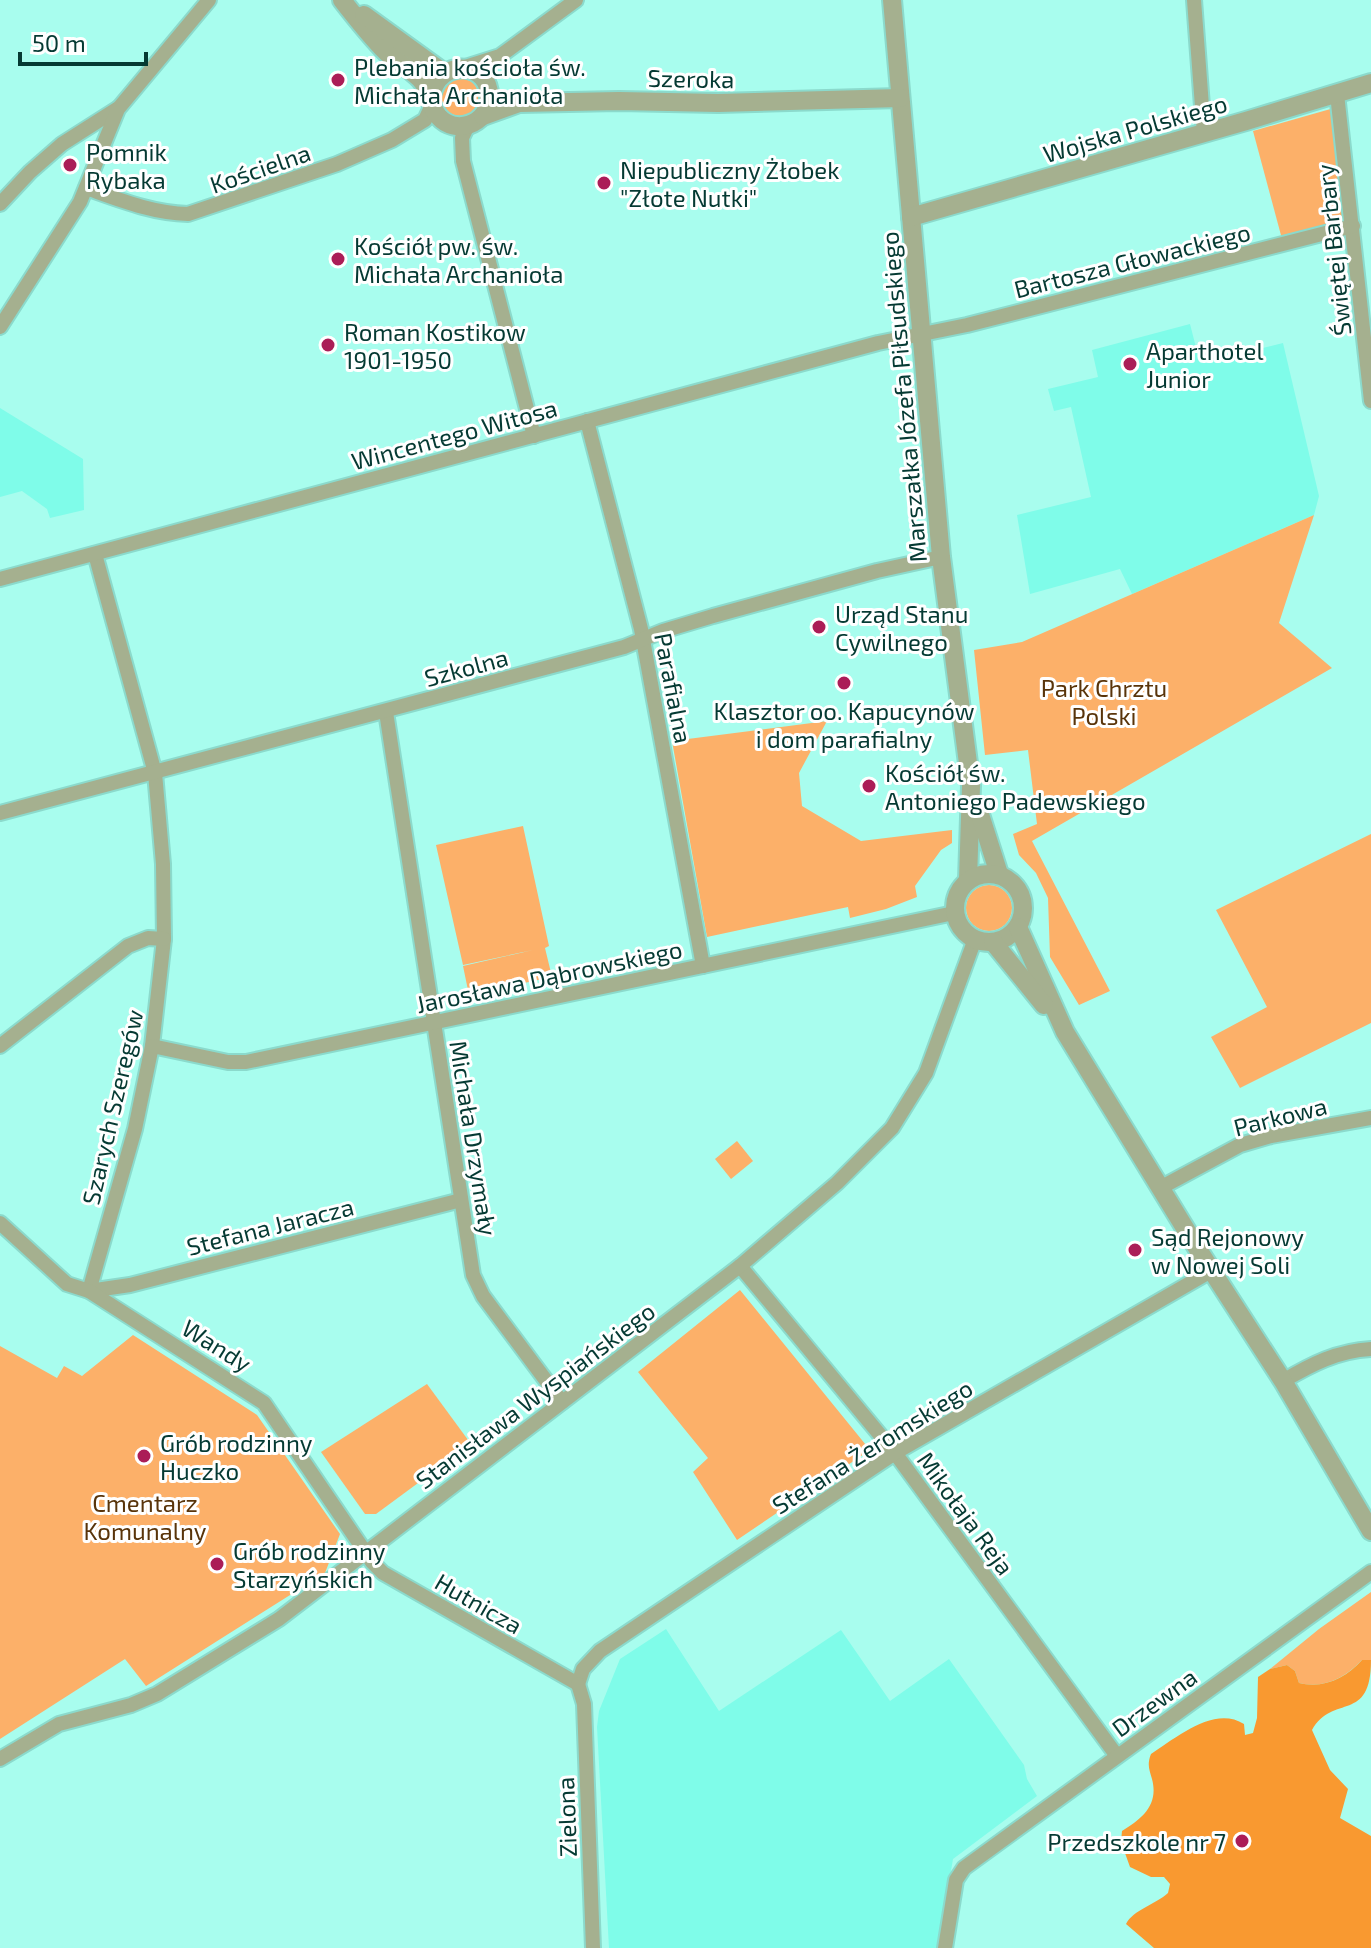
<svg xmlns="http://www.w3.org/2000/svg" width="1371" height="1948" font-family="'Exo 2',sans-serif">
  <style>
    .built { fill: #7ffce9 }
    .green { fill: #fcb069 }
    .forest { fill: #f99930 }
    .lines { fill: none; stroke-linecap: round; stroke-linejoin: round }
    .minor-casing { stroke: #8bdacc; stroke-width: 18 }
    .tertiary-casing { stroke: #8bdacc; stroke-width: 22 }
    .minor { stroke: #a5b08f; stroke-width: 14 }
    .tertiary { stroke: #a5b08f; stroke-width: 18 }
    .poi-dot { fill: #ab1d57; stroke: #fff; stroke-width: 3 }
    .labels { text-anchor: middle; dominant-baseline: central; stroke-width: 6; stroke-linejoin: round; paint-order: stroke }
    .poi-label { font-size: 24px; fill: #053a33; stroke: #fff; text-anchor: start }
    .street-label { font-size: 24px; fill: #053a33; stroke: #fff }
    .park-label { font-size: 24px; fill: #59340a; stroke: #fff }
  </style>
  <rect width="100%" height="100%" fill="#a8fdee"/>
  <g class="built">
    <path d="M 1190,324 L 1200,363 L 1283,343 L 1319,496 L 1314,515 L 1132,594 L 1120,569 L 1030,594 L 1017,515 L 1091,497 L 1071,407 L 1054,411 L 1048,389 L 1098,377 L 1092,350 Z"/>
    <path d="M 0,408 L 83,459 L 84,510 L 50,518 L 47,509 L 22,491 L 0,497 Z"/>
    <path d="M 666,1629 L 719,1711 L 841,1630 L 890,1701 L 949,1659 L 1024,1765 L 1027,1779 L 1037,1796 L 953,1859 L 938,1948 L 609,1948 L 597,1727 L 599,1711 L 620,1659 Z"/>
  </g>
  <g class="green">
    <circle cx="460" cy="97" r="19"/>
    <path d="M 1334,108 L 1347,224 L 1282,239 L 1253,131 Z"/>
    <path d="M 1314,515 L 1279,623 L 1332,668 L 1032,841 L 1110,991 L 1079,1005 L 1050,957 L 1048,898 L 1036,873 L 1019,855 L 1013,834 L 1037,824 L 1028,750 L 985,755 L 974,650 L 1022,642 Z"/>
    <path d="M 827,721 L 799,773 L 802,806 L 861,841 L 952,830 L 952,843 L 941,850 L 915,886 L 917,897 L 886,909 L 850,918 L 848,907 L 707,937 L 672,741 Z"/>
    <path d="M 523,826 L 549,946 L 545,948 L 552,977 L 469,995 L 463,966 L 533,950 L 463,965 L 436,845 Z"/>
    <path d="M 1371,834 L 1371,1023 L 1240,1088 L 1211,1037 L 1267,1007 L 1216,910 Z"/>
    <circle cx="989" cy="908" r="23"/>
    <path d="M 737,1141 L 753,1161 L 731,1179 L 715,1159 Z"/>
    <path d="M 740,1290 L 870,1450 L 737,1540 L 693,1472 L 708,1458 L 638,1372 Z"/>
    <path d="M 133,1335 L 257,1415 L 340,1534 L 325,1573 L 146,1686 L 125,1659 L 0,1739 L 0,1346 L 57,1378 L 64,1366 L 82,1376 Z"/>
    <path d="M 427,1384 L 471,1444 L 376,1514 L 365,1514 L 321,1452 Z"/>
    <path d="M 1371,1592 L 1371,1660 L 1362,1660 C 1345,1678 1324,1689 1299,1683 L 1295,1671 L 1287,1665 L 1270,1669 L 1319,1629 Z"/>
  </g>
  <path class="forest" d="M 1362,1660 L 1371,1660 C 1371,1724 1333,1693 1312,1730 L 1330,1770 L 1348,1789 L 1340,1818 L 1371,1836 L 1371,1948 L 1154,1948 L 1126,1924 C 1133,1910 1156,1904 1168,1893 L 1170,1884 L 1164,1877 L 1151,1877 L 1130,1867 L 1121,1842 L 1122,1831 C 1142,1819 1159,1805 1152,1779 C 1149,1769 1147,1764 1151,1754 C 1176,1738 1214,1705 1244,1724 L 1245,1735 L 1253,1733 L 1257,1718 L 1258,1677 L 1270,1669 L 1287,1665 L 1295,1671 L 1299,1683 C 1324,1689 1346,1678 1362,1660 Z"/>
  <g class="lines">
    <defs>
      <g id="minor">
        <path d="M 1194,0 L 1204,133"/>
        <path d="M 462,68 L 500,56 L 576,0"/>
        <path d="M 1337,94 L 1371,401"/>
        <path d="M 468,125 L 462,138 L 463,161 L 534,436"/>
        <path d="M 86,188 C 120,200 152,213 188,214 L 337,164 L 392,140 L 425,120 L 432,105"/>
        <path d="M 0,204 L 30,172 L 62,144 L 117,109"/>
        <path d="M 0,327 L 80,202 L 118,109 L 209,0"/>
        <path d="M 587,421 L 641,629 L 703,966"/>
        <path d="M 95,554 L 155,773 L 163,864 L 164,939 L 152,1046 L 135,1129 L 89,1291 L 130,1285 L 461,1200"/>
        <path d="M 0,579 L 878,343 L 967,325 L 1353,226"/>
        <path d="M 386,712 L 473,1275 L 483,1296 L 562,1402"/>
        <path d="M 0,813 L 624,647 L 663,631 L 713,616 L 877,571 L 941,557"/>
        <path d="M 0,1046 L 128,946 L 148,938 L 164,939"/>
        <path d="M 152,1046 L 228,1062 L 246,1062 L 954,913"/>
        <path d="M 1160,1188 L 1240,1145 L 1271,1136 L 1371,1118"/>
        <path d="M 0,1223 L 67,1284 L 89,1291 L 264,1403 L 372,1562 L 383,1573 L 578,1684"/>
        <path d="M 740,1266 L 895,1453 L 1117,1756"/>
        <path d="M 1283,1381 C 1312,1364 1337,1351 1371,1349"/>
        <path d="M 578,1684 L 583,1669 L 600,1651 L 895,1453 L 1211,1271"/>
        <path d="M 578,1684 L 584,1704 L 593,1948"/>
        <path d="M 0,1759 L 59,1724 L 131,1705 L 157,1694 L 279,1619 L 740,1266 L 837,1183 L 892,1128 L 926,1073 L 975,939"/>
        <path d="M 945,1948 L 956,1880 L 964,1868 L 1371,1572"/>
      </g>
      <g id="tertiary">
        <path d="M 342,0 C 356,18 370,36 386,52 C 397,61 410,69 420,79 C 431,89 428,106 439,117 C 455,135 487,125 489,99 C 492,62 439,56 431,96"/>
        <path d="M 892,0 L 941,557 L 971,786 L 968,880"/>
        <path d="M 364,15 L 444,73"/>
        <path d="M 483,116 L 519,103 L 619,101 L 718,103 L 900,98"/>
        <path d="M 911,217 L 1246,121 L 1371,83"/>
        <path d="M 977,805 L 999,874"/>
        <circle cx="989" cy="908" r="34"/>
        <path d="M 1018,927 L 1065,1032 L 1199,1251 L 1283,1381 L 1371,1531"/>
        <path d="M 993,942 L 1044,1005"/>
      </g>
    </defs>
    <use href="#minor" class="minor-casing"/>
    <use href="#tertiary" class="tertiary-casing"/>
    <use href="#minor" class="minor"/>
    <use href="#tertiary" class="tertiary"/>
  </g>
  <g class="poi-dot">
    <circle cx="338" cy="80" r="8"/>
    <circle cx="70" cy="165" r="8"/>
    <circle cx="604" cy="183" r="8"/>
    <circle cx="338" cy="259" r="8"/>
    <circle cx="328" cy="345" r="8"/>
    <circle cx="1130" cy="364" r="8"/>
    <circle cx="819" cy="627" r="8"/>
    <circle cx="844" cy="683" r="8"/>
    <circle cx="869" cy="786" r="8"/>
    <circle cx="1135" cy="1250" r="8"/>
    <circle cx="144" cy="1456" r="8"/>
    <circle cx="217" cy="1564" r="8"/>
    <circle cx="1242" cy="1841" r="8"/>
  </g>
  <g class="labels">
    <g class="poi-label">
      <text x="354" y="66">Plebania kościoła św.<tspan x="354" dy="28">Michała Archanioła</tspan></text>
      <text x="86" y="151">Pomnik<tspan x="86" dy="28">Rybaka</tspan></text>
      <text x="620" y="169">Niepubliczny Żłobek<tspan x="620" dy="28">"Złote Nutki"</tspan></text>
      <text x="354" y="245">Kościół pw. św.<tspan x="354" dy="28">Michała Archanioła</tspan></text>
      <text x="344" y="331">Roman Kostikow<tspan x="344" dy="28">1901-1950</tspan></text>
      <text x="1146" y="350">Aparthotel<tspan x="1146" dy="28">Junior</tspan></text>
      <text x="835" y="613">Urząd Stanu<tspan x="835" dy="28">Cywilnego</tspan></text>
      <text x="844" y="710" text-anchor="middle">Klasztor oo. Kapucynów<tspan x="844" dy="28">i dom parafialny</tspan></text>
      <text x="885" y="772">Kościół św.<tspan x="885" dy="28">Antoniego Padewskiego</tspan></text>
      <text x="1151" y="1236">Sąd Rejonowy<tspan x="1151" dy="28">w Nowej Soli</tspan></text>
      <text x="160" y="1442">Grób rodzinny<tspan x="160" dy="28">Huczko</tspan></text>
      <text x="233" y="1550">Grób rodzinny<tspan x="233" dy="28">Starzyńskich</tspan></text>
      <text x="1226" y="1841" text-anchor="end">Przedszkole nr 7</text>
    </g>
    <g class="street-label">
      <text transform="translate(691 78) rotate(1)">Szeroka</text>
      <text transform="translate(1135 128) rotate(-16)">Wojska Polskiego</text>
      <text transform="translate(260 168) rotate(-19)">Kościelna</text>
      <text transform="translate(1333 250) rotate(-96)">Świętej Barbary</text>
      <text transform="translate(1132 260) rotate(-14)">Bartosza Głowackiego</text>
      <text transform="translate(903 397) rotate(-95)">Marszałka Józefa Piłsudskiego</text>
      <text transform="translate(454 434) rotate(-15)">Wincentego Witosa</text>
      <text transform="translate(466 667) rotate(-15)">Szkolna</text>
      <text transform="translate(674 688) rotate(79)">Parafialna</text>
      <text transform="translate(549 976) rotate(-12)">Jarosława Dąbrowskiego</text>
      <text transform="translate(112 1107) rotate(-77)">Szarych Szeregów</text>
      <text transform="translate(1280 1116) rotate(-14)">Parkowa</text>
      <text transform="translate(474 1138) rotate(81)">Michała Drzymały</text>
      <text transform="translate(270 1226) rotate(-14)">Stefana Jaracza</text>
      <text transform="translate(217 1345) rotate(32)">Wandy</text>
      <text transform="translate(535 1395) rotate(-37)">Stanisława Wyspiańskiego</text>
      <text transform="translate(872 1446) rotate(-32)">Stefana Żeromskiego</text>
      <text transform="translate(966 1513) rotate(54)">Mikołaja Reja</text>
      <text transform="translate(479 1603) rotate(30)">Hutnicza</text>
      <text transform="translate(1154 1702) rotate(-36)">Drzewna</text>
      <text transform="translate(566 1817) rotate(-92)">Zielona</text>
    </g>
    <g class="park-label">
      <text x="1104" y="687">Park Chrztu<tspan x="1104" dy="28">Polski</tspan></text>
      <text x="145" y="1502">Cmentarz<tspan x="145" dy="28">Komunalny</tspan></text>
    </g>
  </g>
  <path d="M20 52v12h126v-12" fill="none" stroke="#053a33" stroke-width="4"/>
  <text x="32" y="52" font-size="24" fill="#053a33" stroke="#ffffff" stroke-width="6" paint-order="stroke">50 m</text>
</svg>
